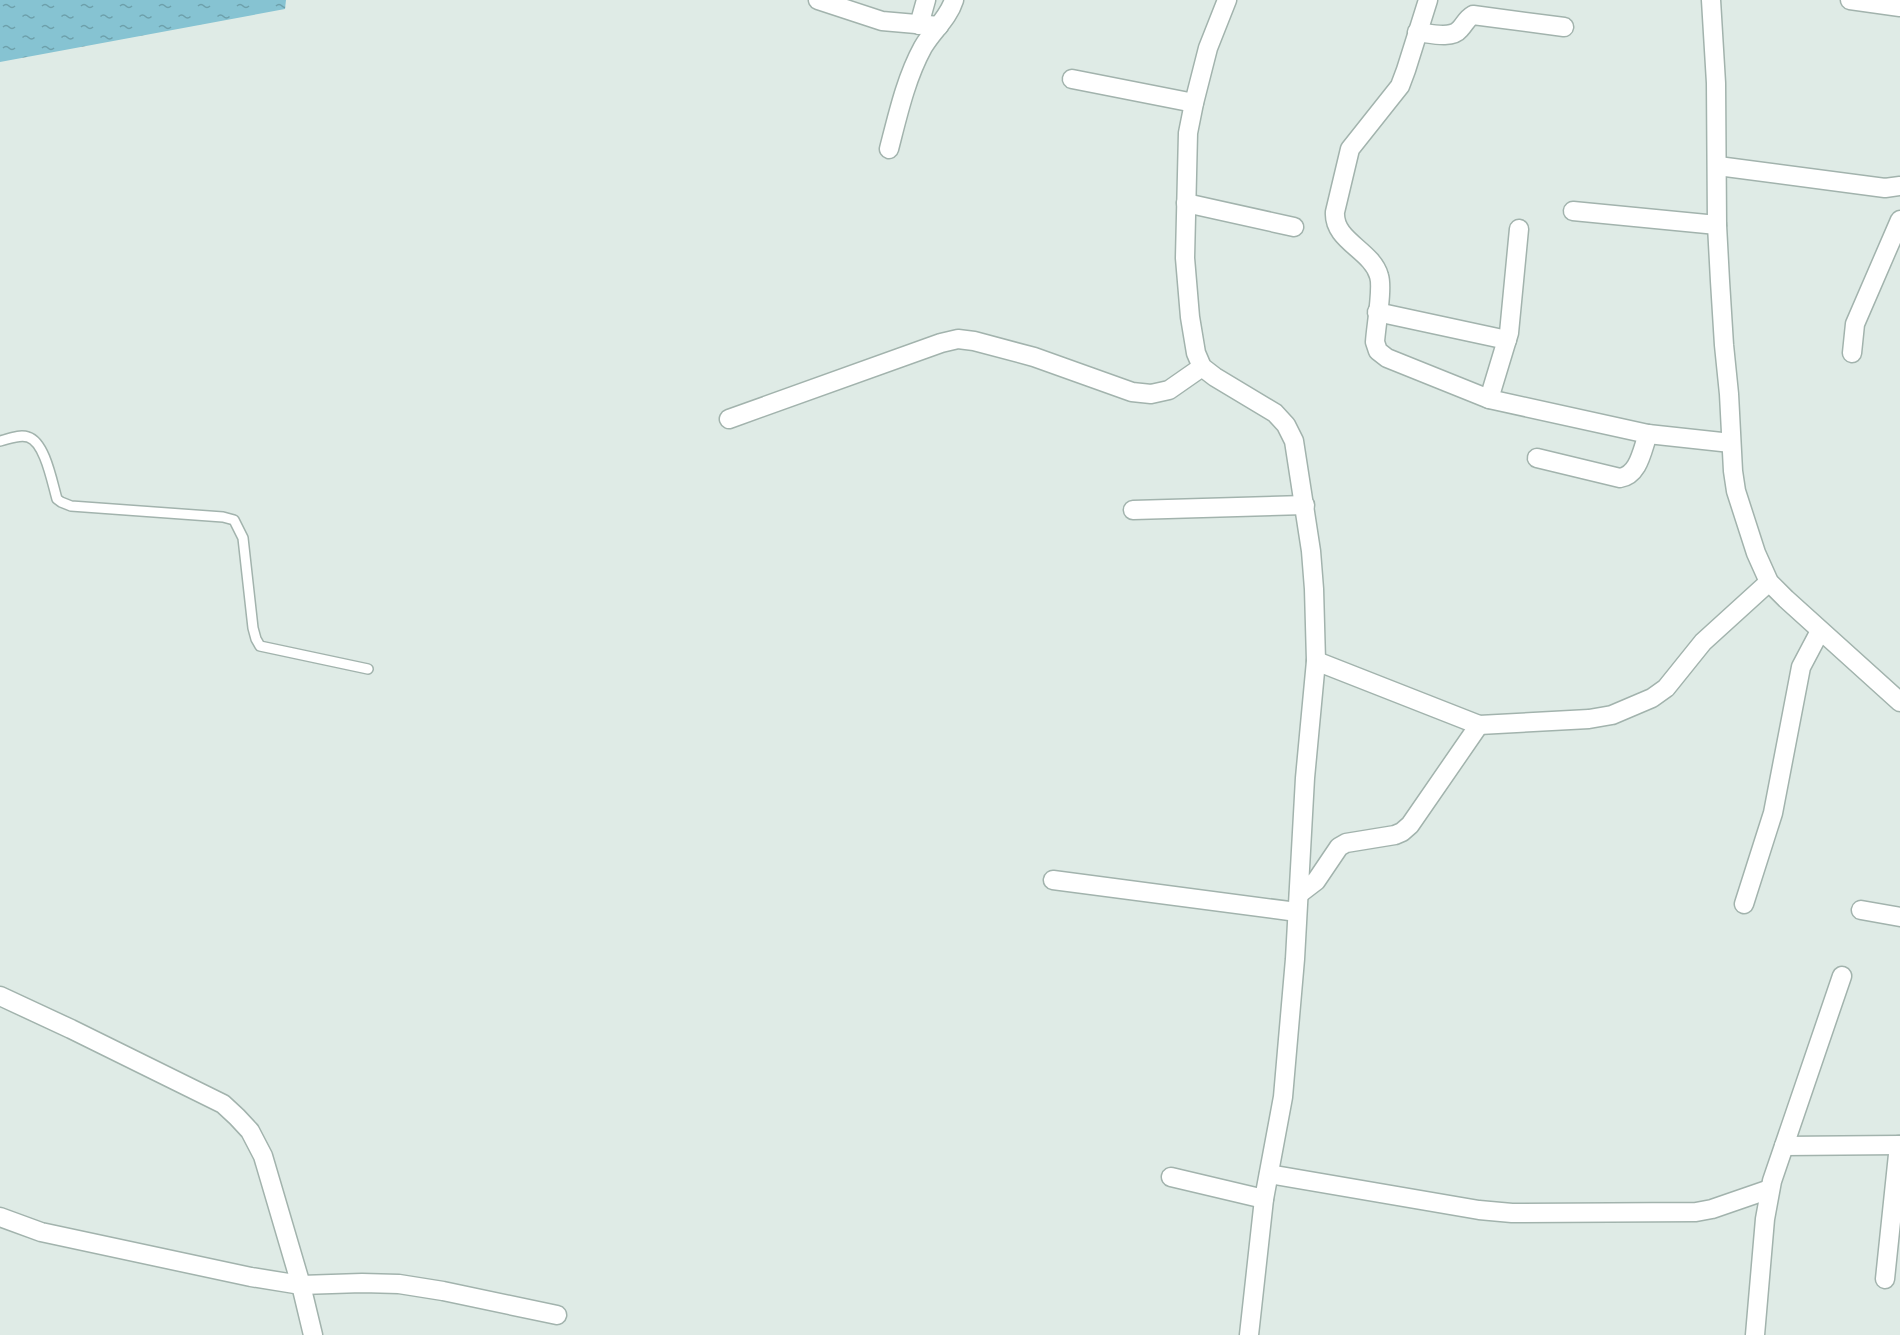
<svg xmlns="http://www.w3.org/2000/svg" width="1900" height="1335" font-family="'Source Sans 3',sans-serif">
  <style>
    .water { fill: url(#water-ripples) }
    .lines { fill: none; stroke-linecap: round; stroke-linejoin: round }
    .service-casing { stroke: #a2b3ad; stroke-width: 12 }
    .minor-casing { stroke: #a2b3ad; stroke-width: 21 }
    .service { stroke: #fff; stroke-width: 9 }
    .minor { stroke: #fff; stroke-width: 18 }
  </style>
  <defs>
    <pattern id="water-ripples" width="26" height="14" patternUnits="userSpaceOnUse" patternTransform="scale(1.5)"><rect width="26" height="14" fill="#86c3d2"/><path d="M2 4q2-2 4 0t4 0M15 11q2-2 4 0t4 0" fill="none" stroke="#6da0ab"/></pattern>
  </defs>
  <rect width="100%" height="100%" fill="#dfebe6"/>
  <path class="water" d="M 0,0 L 286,0 L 285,9 L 0,62 Z"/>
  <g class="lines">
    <defs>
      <path id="service" d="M 0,441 C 9,439 19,434 28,437 C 45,442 52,482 57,499 L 61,502 L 71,506 L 223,517 L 234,520 L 243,538 L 253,628 L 256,639 L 260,646 L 368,669"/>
      <g id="minor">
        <path d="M 818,0 L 882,21 L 939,26"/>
        <path d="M 1227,0 L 1208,48 L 1194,103 L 1188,133 L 1185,258 L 1190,317 L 1196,353 L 1202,367 L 1215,377 L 1275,413 L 1286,425 L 1294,441 L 1311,551 L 1314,589 L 1316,661 L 1305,778 L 1295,959 L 1283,1097 L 1264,1199 L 1249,1335"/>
        <path d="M 1428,0 L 1406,70 L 1400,86 L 1350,149 L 1335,212 C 1333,241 1372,250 1379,276 C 1383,288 1376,326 1375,342 L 1378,351 L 1387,358 L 1489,399 L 1648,434 L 1731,443"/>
        <path d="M 1711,0 L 1716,83 L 1717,225 L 1720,281 L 1724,345 L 1729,394 L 1733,471 L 1736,491 L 1756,553 L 1769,582 L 1786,599 L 1900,702"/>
        <path d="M 1850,0 L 1900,7"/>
        <path d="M 919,25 L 926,0"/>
        <path d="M 1417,32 C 1429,33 1451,40 1460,29 C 1465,24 1466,19 1473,15 L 1564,27"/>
        <path d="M 1072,79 L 1194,103"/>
        <path d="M 889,149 C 898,114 906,78 923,47 C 933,30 948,19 954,0"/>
        <path d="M 1718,166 L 1885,188 L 1900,186"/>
        <path d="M 1186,203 L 1294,227"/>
        <path d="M 1573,211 L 1717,225"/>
        <path d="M 1377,312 L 1507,340"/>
        <path d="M 1852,353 L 1855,324 L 1900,220"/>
        <path d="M 1489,399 L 1509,333 L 1519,229"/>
        <path d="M 729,419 L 941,343 L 958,339 L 974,341 L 1034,357 L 1132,392 L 1151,394 L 1169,390 L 1202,367"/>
        <path d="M 1537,458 L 1620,478 C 1639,475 1642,450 1648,434"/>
        <path d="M 1133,510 L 1305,505"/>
        <path d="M 1316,661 L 1479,725 L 1589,719 L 1612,715 L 1652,698 L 1666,688 L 1703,642 L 1769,582"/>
        <path d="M 1053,880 L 1297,912"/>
        <path d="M 1299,894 L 1316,881 L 1339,847 L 1346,843 L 1395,835 L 1402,832 L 1410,825 L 1479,725"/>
        <path d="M 1744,904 L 1773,813 L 1801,667 L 1820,631"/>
        <path d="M 1861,910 L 1900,917"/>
        <path d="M 0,996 L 71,1029 L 223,1104 L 237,1117 L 250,1131 L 263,1156 L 301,1285 L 313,1335"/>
        <path d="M 1784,1146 L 1900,1145"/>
        <path d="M 1269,1174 L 1479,1210 L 1512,1213 L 1696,1212 L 1712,1209 L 1770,1189"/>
        <path d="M 1171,1177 L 1264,1199"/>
        <path d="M 0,1217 L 41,1232 L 251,1277 L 301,1285 L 362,1283 L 399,1284 L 443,1291 L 557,1315"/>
        <path d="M 1885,1279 L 1899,1145"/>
        <path d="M 1755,1335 L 1765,1219 L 1772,1181 L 1842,976"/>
      </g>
    </defs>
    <use href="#service" class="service-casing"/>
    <use href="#minor" class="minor-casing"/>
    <use href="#service" class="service"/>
    <use href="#minor" class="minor"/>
  </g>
</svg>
